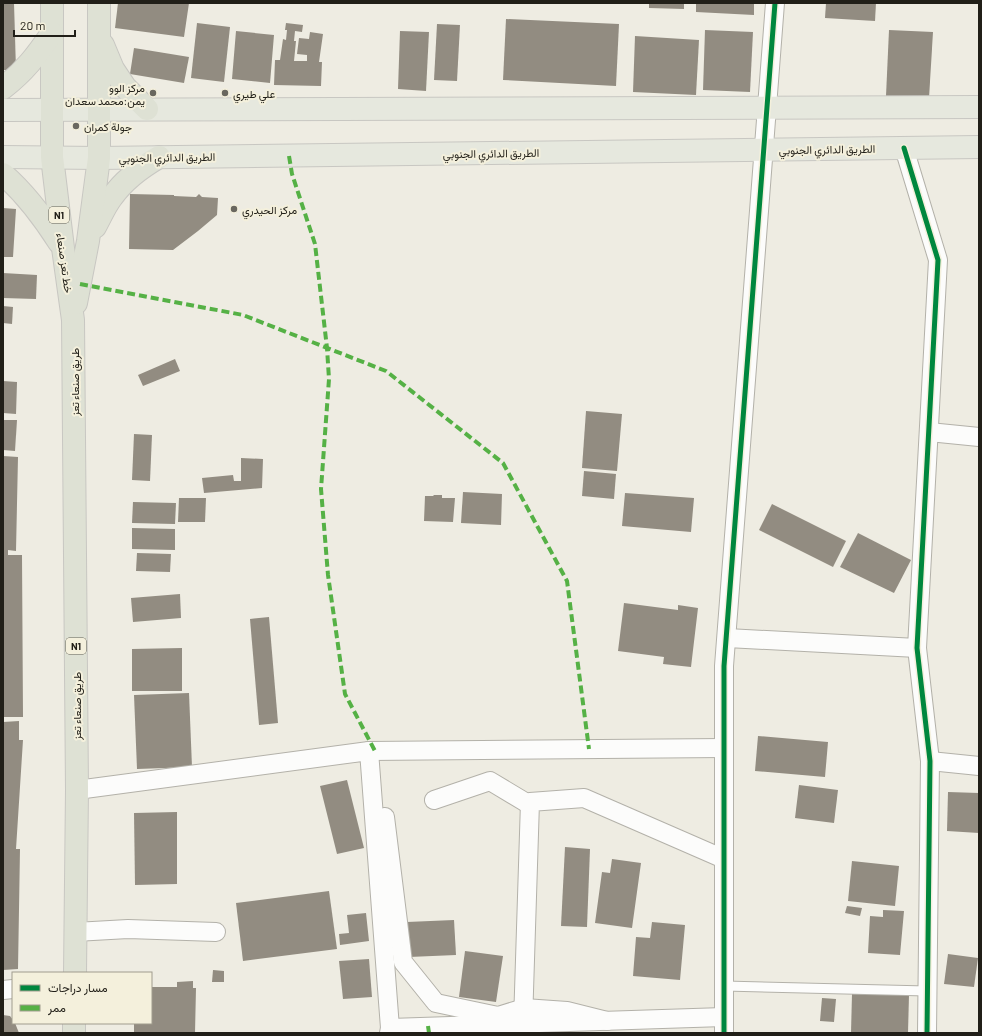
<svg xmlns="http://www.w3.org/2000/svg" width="982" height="1036" font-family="Barlow,Vazirmatn,sans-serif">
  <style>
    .building { fill: #928c81 }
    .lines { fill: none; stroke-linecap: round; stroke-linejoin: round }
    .service-casing { stroke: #b3b1a9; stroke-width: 11 }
    .minor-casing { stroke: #b3b1a9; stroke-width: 20 }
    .primary-casing { stroke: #c8c7c2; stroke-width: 24 }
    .trunk-casing { stroke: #c8c7c2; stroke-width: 24 }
    .service { stroke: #fcfcfb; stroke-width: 9 }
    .minor { stroke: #fcfcfb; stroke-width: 18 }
    .primary { stroke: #e6e8de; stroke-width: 22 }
    .trunk { stroke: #dee1d4; stroke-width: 22 }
    .quiet { stroke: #55b145; stroke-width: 4; stroke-dasharray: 8 4; stroke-linecap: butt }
    .cycleway-casing { stroke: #f4f0dc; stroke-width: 8 }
    .cycleway { stroke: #00873e; stroke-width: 5 }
    .poi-dot { fill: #69675f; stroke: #f4f0dc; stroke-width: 1.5 }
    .labels { text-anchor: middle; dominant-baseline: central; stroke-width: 4; stroke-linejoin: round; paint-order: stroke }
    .shield { fill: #f4f0dc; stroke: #605e53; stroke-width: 1 }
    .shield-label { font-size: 10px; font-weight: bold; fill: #211f18 }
    .poi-label { font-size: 11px; fill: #211f18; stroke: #f4f0dc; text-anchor: start }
    .street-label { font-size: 11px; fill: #211f18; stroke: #f4f0dc }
  </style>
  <rect width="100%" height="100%" fill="#eeece2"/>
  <g class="building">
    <path d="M 3,3 L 14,3 L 16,70 L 3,70 Z"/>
    <path d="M 118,3 L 189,3 L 184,37 L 115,28 Z"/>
    <path d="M 649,3 L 684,3 L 684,9 L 649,8 Z"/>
    <path d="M 696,3 L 754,3 L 754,15 L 696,12 Z"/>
    <path d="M 826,3 L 876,3 L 875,21 L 825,18 Z"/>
    <path d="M 506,19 L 619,24 L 616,86 L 503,80 Z"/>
    <path d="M 197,23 L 230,27 L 224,82 L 191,78 Z"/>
    <path d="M 286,23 L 303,25 L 302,32 L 295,31 L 294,41 L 296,41 L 294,61 L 307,61 L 307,55 L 297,54 L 299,38 L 309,39 L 310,32 L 323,34 L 319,62 L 322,62 L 321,86 L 274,85 L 275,60 L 280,60 L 283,39 L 286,40 L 287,30 L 285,30 Z"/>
    <path d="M 437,24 L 460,25 L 457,81 L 434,80 Z"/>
    <path d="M 705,30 L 753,32 L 750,92 L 703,90 Z"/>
    <path d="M 889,30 L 933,32 L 929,98 L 886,96 Z"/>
    <path d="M 236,31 L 274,35 L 270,83 L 232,79 Z"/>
    <path d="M 400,31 L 429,32 L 426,91 L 398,89 Z"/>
    <path d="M 635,36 L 699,40 L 696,95 L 633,92 Z"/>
    <path d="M 134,48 L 189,57 L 184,83 L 130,74 Z"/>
    <path d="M 130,194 L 174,195 L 174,196 L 196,197 L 199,194 L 202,197 L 218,198 L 217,215 L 198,231 L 173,250 L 129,249 Z"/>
    <path d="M 3,208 L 16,209 L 13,257 L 3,257 Z"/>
    <path d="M 3,273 L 37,275 L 36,299 L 3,298 Z"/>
    <path d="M 3,306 L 13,307 L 12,324 L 3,323 Z"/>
    <path d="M 175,359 L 180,371 L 143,386 L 138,375 Z"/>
    <path d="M 3,381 L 17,382 L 16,414 L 3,413 Z"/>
    <path d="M 586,411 L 622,414 L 617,471 L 582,468 Z"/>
    <path d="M 3,420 L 17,420 L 15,451 L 3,450 Z"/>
    <path d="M 134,434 L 152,435 L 150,481 L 132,480 Z"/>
    <path d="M 3,456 L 18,457 L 16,551 L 8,550 L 8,555 L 22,555 L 23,717 L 3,717 Z"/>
    <path d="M 241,458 L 263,459 L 262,488 L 204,493 L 202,478 L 233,475 L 234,481 L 241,481 Z"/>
    <path d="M 584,471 L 616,474 L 614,499 L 582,496 Z"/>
    <path d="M 463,492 L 502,494 L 501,525 L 461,523 Z"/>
    <path d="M 625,493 L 694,498 L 691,532 L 622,526 Z"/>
    <path d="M 434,495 L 442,495 L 442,498 L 455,498 L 453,522 L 424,521 L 425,496 L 433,496 Z"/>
    <path d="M 179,498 L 206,498 L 205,522 L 178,522 Z"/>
    <path d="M 133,502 L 176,503 L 175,524 L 132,523 Z"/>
    <path d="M 772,504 L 846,541 L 833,567 L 759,530 Z"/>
    <path d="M 132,528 L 175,529 L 175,550 L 132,549 Z"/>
    <path d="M 858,533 L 911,560 L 894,593 L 840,567 Z"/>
    <path d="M 137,553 L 171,554 L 170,572 L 136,571 Z"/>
    <path d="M 180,594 L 181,618 L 133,622 L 131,598 Z"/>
    <path d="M 624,603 L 678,610 L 678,605 L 698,608 L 691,667 L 663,664 L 664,657 L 618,651 Z"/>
    <path d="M 269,617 L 278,723 L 259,725 L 250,619 Z"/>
    <path d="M 182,648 L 182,691 L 132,691 L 132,649 Z"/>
    <path d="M 189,693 L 192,767 L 137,769 L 134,695 Z"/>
    <path d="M 19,721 L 19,740 L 23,740 L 16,849 L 20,849 L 18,969 L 3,970 L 3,722 Z"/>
    <path d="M 758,736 L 828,742 L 825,777 L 755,771 Z"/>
    <path d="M 347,780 L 364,848 L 337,854 L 320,786 Z"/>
    <path d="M 799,785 L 838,790 L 834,823 L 795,818 Z"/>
    <path d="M 948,792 L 979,793 L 979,833 L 947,831 Z"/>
    <path d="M 177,812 L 177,884 L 135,885 L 134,813 Z"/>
    <path d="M 565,847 L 590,849 L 587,927 L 561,926 Z"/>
    <path d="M 612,859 L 641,863 L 632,928 L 595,923 L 602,872 L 610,873 Z"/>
    <path d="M 852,861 L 899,866 L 895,906 L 848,901 Z"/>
    <path d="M 329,891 L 337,949 L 243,961 L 236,903 Z"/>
    <path d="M 847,906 L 862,908 L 860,916 L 845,913 Z"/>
    <path d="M 883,910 L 904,911 L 900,955 L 868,953 L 870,916 L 883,917 Z"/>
    <path d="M 366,913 L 369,941 L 340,945 L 339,934 L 349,933 L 347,915 Z"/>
    <path d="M 454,920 L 456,955 L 409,957 L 407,922 Z"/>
    <path d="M 652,922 L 685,925 L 680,980 L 633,976 L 636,937 L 650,938 Z"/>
    <path d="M 465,951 L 503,956 L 496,1002 L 459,997 Z"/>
    <path d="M 948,954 L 978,958 L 974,987 L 944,984 Z"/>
    <path d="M 369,959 L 372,997 L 343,999 L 339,961 Z"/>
    <path d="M 213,970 L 224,971 L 224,982 L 212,982 Z"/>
    <path d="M 193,981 L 193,988 L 196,988 L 195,1033 L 134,1033 L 134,1023 L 151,1023 L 151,987 L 177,987 L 177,982 Z"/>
    <path d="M 852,994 L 909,995 L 908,1033 L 851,1033 Z"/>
    <path d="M 822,998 L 836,999 L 834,1022 L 820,1021 Z"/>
    <path d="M 3,1015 L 10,1016 L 13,1020 L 13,1023 L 15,1023 L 19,1033 L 3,1033 Z"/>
  </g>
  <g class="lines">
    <defs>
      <path id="service" d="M 724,986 L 927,991"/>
      <g id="minor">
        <path d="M 904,148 L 938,260 L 917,648 L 930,761 L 927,1033"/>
        <path d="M 929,432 L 979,437"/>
        <path d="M 727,638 L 917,648"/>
        <path d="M 369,751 L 724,748"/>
        <path d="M 930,761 L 979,766"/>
        <path d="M 77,790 L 369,751 L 390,1028"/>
        <path d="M 434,800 L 490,781 L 530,805"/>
        <path d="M 385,817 L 403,962 L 436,1003 L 498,1016 L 524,1008 L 567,1011 L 607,1021"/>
        <path d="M 75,932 L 128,929 L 216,932"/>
        <path d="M 3,990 L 13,989"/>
        <path d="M 523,1023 L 530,802 L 584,798 L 724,859"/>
        <path d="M 389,1033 L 390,1028 L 724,1017"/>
        <path d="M 724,1033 L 724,666 L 775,3"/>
      </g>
      <g id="primary">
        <path d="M 3,110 L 979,107"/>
        <path d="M 3,157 L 99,158 L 979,147"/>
      </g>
      <g id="trunk">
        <path d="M 52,3 L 52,157 L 63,248 L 73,320 L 77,790 L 75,973"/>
        <path d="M 103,45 L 113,69 L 125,87 L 147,109"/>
        <path d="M 3,88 C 25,71 36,56 52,33"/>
        <path d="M 3,174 C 26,194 43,217 59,242"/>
        <path d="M 95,227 C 100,218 105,206 112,197 C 124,180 140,168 159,157"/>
        <path d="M 76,303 L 88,241 L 99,158 L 99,3"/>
        <path d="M 74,1033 L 74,1023"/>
      </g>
    </defs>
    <use href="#service" class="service-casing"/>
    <use href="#minor" class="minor-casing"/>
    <use href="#primary" class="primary-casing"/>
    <use href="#trunk" class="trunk-casing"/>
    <use href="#service" class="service"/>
    <use href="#minor" class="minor"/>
    <use href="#primary" class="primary"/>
    <use href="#trunk" class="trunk"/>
    <g class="quiet">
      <path d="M 289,156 L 292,174 L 315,244 L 327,348 L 329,379 L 321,489 L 328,575 L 345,694 L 375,751"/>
      <path d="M 80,284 L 243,315 L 386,371 L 503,463 L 567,581 L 589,749"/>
      <path d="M 428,1026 L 429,1033"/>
    </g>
    <defs>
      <g id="cycleway">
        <path d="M 904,148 L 938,260 L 917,648 L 930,761 L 927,1033"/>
        <path d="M 724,1033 L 724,666 L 775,3"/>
      </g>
    </defs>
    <use href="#cycleway" class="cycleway-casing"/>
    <use href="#cycleway" class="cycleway"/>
  </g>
  <g class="poi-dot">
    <circle cx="153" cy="93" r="4"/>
    <circle cx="225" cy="93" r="4"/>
    <circle cx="76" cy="126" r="4"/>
    <circle cx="234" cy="209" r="4"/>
  </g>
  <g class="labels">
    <g class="shield">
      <rect x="49" y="207" width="20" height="16" rx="3"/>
      <rect x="66" y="638" width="20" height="16" rx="3"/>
    </g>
    <g class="shield-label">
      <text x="59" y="215">N1</text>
      <text x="76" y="646">N1</text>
    </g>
    <g class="poi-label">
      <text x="145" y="87" text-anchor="end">مركز الوو<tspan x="145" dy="13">يمن:محمد سعدان</tspan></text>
      <text x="233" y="93">علي طيري</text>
      <text x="84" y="126">جولة كمران</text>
      <text x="242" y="209">مركز الحيدري</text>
    </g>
    <g class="street-label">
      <text transform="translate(827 149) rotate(-1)">الطريق الدائري الجنوبي</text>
      <text transform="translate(491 153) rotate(-1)">الطريق الدائري الجنوبي</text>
      <text transform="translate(167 157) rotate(-1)">الطريق الدائري الجنوبي</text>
      <text transform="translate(65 263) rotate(82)">خط تعز صنعاء</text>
      <text transform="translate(74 382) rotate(-90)">طريق صنعاء تعز</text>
      <text transform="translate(76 706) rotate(-90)">طريق صنعاء تعز</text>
    </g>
  </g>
  <rect width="982" height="1036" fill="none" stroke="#211f18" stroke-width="8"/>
  <rect x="12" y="972" width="140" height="52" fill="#f4f0dc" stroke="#a09c8e"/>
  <rect x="20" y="985" width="20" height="6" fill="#00873e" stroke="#a09c8e"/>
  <text x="48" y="992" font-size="12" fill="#211f18">مسار دراجات</text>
  <rect x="20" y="1005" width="20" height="6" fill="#55b145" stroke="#a09c8e"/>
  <text x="48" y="1012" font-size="12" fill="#211f18">ممر</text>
  <path d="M14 30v6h61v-6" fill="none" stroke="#211f18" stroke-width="2"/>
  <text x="20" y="30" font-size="12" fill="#211f18" stroke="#f4f0dc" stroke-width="3" paint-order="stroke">20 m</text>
</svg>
